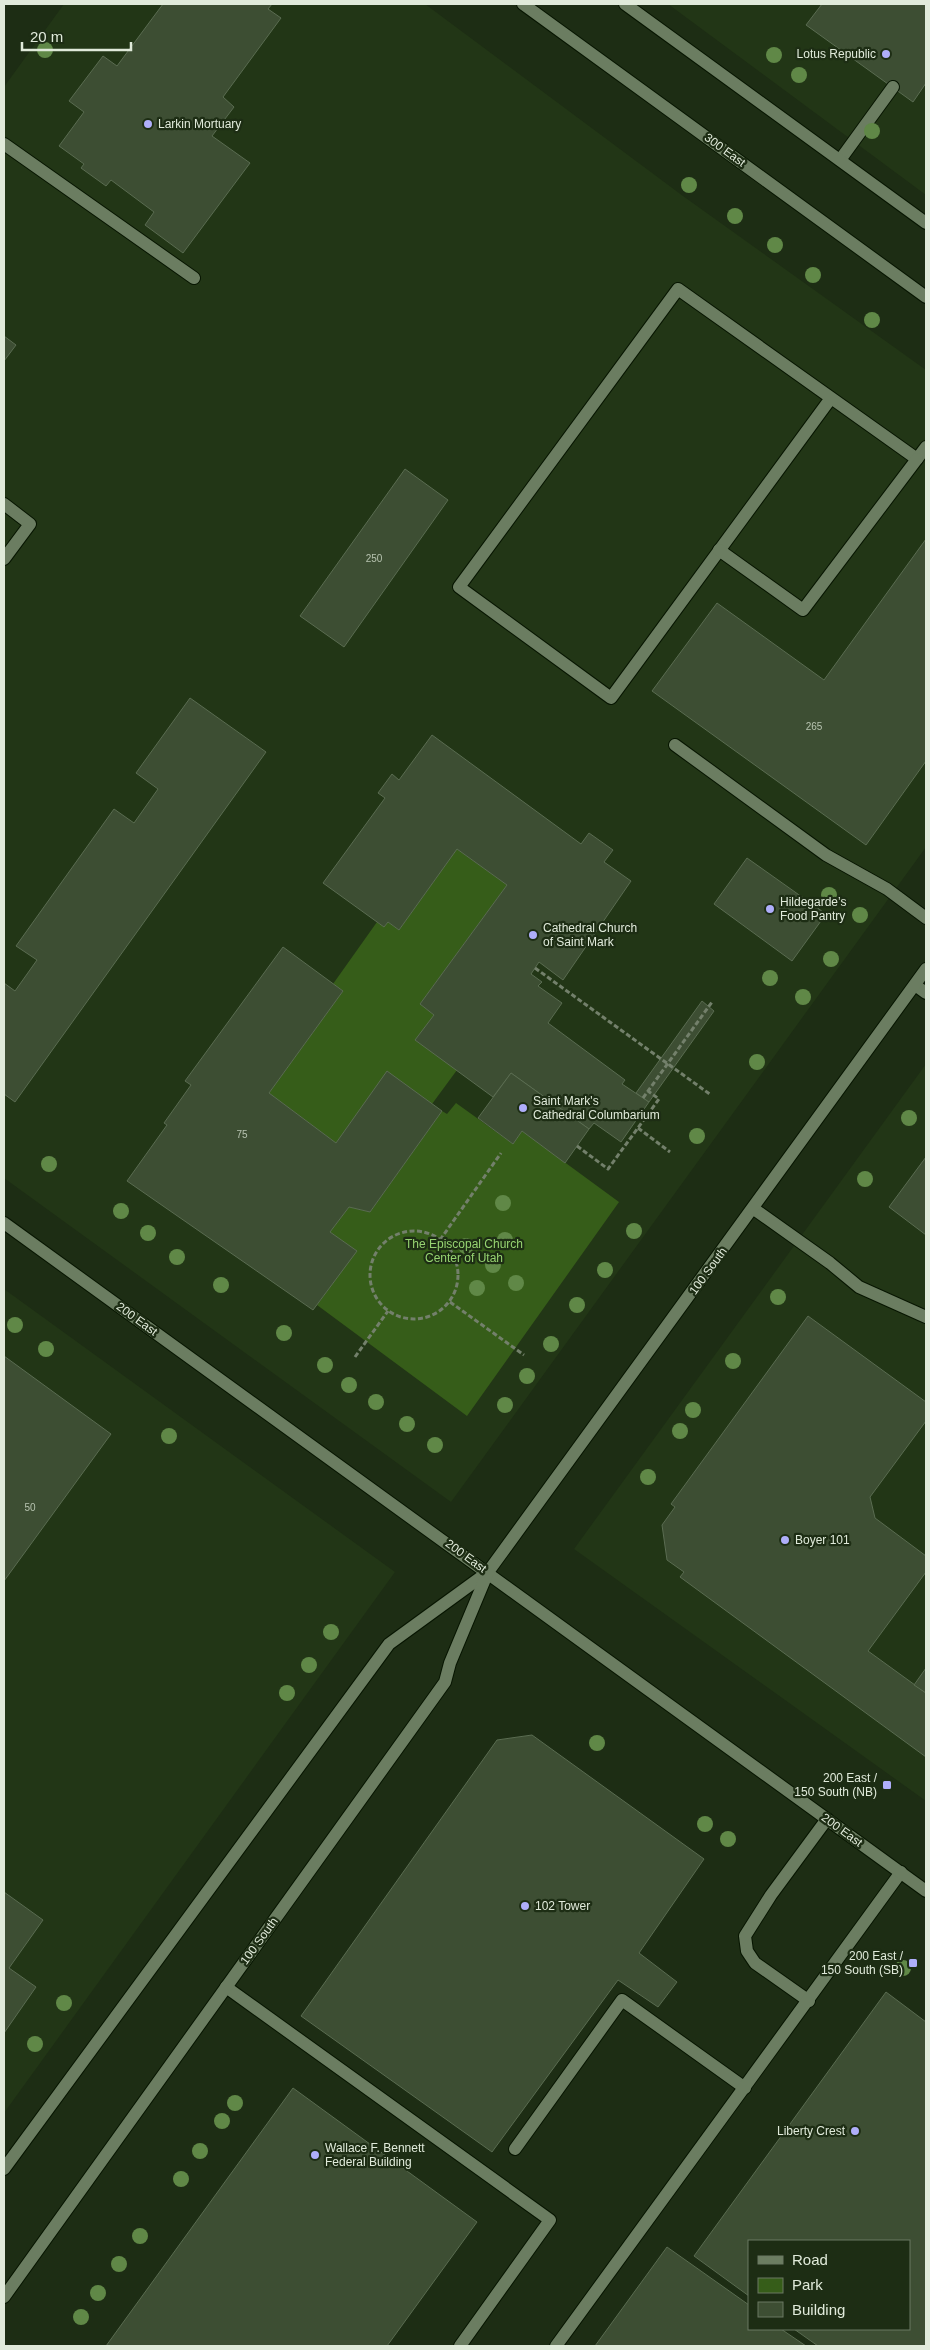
<svg xmlns="http://www.w3.org/2000/svg" width="930" height="2350" font-family="Helvetica,sans-serif">
  <style>
    .built { fill: #223616 }
    .green { fill: #365d19 }
    .building { fill: #3d4e33; stroke: #5a6c51 }
    .lines { fill: none; stroke-linecap: round; stroke-linejoin: round }
    .service-casing { stroke: #071501; stroke-width: 14 }
    .minor-casing { stroke: #071501; stroke-width: 14 }
    .tertiary-casing { stroke: #071501; stroke-width: 14 }
    .path { stroke: #73806b; stroke-width: 3; stroke-dasharray: 5 2.5; stroke-linecap: butt }
    .service { stroke: #6b7d61; stroke-width: 12 }
    .minor { stroke: #6b7d61; stroke-width: 12 }
    .tertiary { stroke: #6b7d61; stroke-width: 12 }
    .tree { fill: #608847 }
    .poi-dot { fill: #afaefa; stroke: #1d2d14; stroke-width: 2 }
    .labels { text-anchor: middle; dominant-baseline: central; stroke-width: 4.5; stroke-linejoin: round; paint-order: stroke }
    .number-label { font-size: 10px; fill: #b7c3b0 }
    .poi-label { font-size: 12px; fill: #e0eada; stroke: #1d2d14; text-anchor: start }
    .street-label { font-size: 12px; fill: #e0eada; stroke: #1d2d14 }
    .park-label { font-size: 12px; fill: #96d371; stroke: #1d2d14 }
  </style>
  <rect width="100%" height="100%" fill="#1d2d14"/>
  <g class="built">
    <path d="M 64,4 L 425,4 L 683,196 L 926,370 L 926,847 L 451,1502 L 4,1178 L 4,87 Z"/>
    <path d="M 668,4 L 926,4 L 926,195 Z"/>
    <path d="M 926,1064 L 926,1801 L 574,1549 Z"/>
    <path d="M 4,1289 L 395,1572 L 4,2113 Z"/>
  </g>
  <g class="green">
    <path d="M 457,849 L 507,885 L 420,1004 L 434,1015 L 416,1040 L 457,1070 L 432,1104 L 387,1072 L 336,1143 L 269,1093 L 343,991 L 333,984 L 377,922 L 384,927 L 388,922 L 399,930 Z"/>
    <path d="M 456,1103 L 513,1144 L 522,1131 L 619,1202 L 467,1416 L 317,1305 L 356,1251 L 330,1232 L 349,1207 L 370,1212 L 442,1111 L 447,1114 Z"/>
  </g>
  <g class="building">
    <path d="M 163,4 L 272,4 L 268,9 L 281,18 L 223,97 L 234,107 L 212,136 L 250,163 L 183,253 L 145,225 L 154,212 L 111,180 L 106,186 L 81,168 L 84,164 L 59,146 L 84,112 L 69,101 L 103,56 L 117,66 Z"/>
    <path d="M 822,4 L 926,4 L 926,83 L 913,102 L 806,25 Z"/>
    <path d="M 4,336 L 16,345 L 4,361 Z"/>
    <path d="M 405,469 L 448,500 L 344,647 L 300,616 Z"/>
    <path d="M 926,539 L 926,761 L 866,845 L 652,691 L 717,603 L 824,680 Z"/>
    <path d="M 190,698 L 266,752 L 15,1102 L 4,1094 L 4,983 L 15,991 L 37,960 L 16,946 L 114,809 L 134,823 L 158,789 L 136,773 Z"/>
    <path d="M 432,735 L 581,844 L 589,833 L 613,850 L 604,862 L 631,881 L 563,980 L 539,962 L 531,974 L 542,982 L 538,986 L 562,1003 L 548,1023 L 625,1080 L 622,1084 L 649,1102 L 621,1142 L 594,1123 L 589,1129 L 511,1073 L 493,1097 L 415,1040 L 434,1015 L 420,1004 L 507,885 L 457,849 L 399,930 L 388,922 L 384,927 L 323,883 L 385,798 L 378,793 L 392,774 L 399,780 Z"/>
    <path d="M 747,858 L 826,914 L 792,961 L 714,904 Z"/>
    <path d="M 283,947 L 343,991 L 269,1093 L 336,1143 L 387,1071 L 442,1111 L 370,1212 L 349,1207 L 330,1232 L 357,1251 L 313,1310 L 127,1181 L 167,1125 L 164,1123 L 191,1085 L 185,1081 Z"/>
    <path d="M 702,1001 L 714,1011 L 649,1102 L 636,1093 Z"/>
    <path d="M 511,1073 L 589,1129 L 565,1163 L 522,1131 L 513,1144 L 478,1118 Z"/>
    <path d="M 926,1157 L 926,1235 L 889,1207 Z"/>
    <path d="M 808,1316 L 926,1402 L 926,1421 L 870,1497 L 875,1518 L 926,1556 L 926,1572 L 868,1651 L 926,1693 L 926,1757 L 680,1577 L 684,1572 L 667,1560 L 662,1525 L 675,1507 L 671,1504 Z"/>
    <path d="M 4,1356 L 111,1434 L 4,1581 Z"/>
    <path d="M 926,1668 L 926,1693 L 914,1685 Z"/>
    <path d="M 532,1735 L 704,1859 L 639,1953 L 677,1982 L 658,2007 L 618,1980 L 492,2152 L 301,2016 L 497,1740 Z"/>
    <path d="M 4,1892 L 43,1920 L 9,1968 L 36,1987 L 4,2033 Z"/>
    <path d="M 886,1992 L 926,2022 L 926,2346 L 818,2346 L 794,2329 L 909,2329 L 909,2241 L 749,2241 L 749,2296 L 694,2256 Z"/>
    <path d="M 293,2088 L 477,2222 L 387,2346 L 106,2346 Z"/>
    <path d="M 667,2247 L 749,2305 L 749,2329 L 781,2329 L 806,2346 L 595,2346 Z"/>
  </g>
  <g class="lines">
    <defs>
      <g id="service">
        <path d="M 4,144 L 194,278"/>
        <path d="M 840,160 L 893,87"/>
        <path d="M 831,398 L 611,698 L 459,587 L 678,289 L 917,459 L 926,447"/>
        <path d="M 4,504 L 30,524 L 4,559"/>
        <path d="M 719,550 L 803,610 L 917,459"/>
        <path d="M 675,745 L 826,855 L 887,889 L 926,918"/>
        <path d="M 915,985 L 926,993"/>
        <path d="M 754,1209 L 830,1263 L 859,1287 L 926,1317"/>
        <path d="M 226,1987 L 550,2220 L 460,2346"/>
        <path d="M 809,2001 L 755,1963 L 747,1951 L 745,1936 L 771,1895 L 827,1819"/>
        <path d="M 515,2149 L 622,2000 L 745,2088"/>
        <path d="M 556,2346 L 901,1872"/>
      </g>
      <g id="minor">
        <path d="M 523,4 L 926,297"/>
        <path d="M 625,4 L 926,223"/>
      </g>
      <g id="tertiary">
        <path d="M 4,1223 L 926,1891"/>
        <path d="M 4,2169 L 389,1644 L 488,1572"/>
        <path d="M 4,2297 L 445,1682 L 450,1663 L 488,1572 L 926,969"/>
      </g>
    </defs>
    <use href="#service" class="service-casing"/>
    <use href="#minor" class="minor-casing"/>
    <use href="#tertiary" class="tertiary-casing"/>
    <g class="path">
      <path d="M 535,968 L 711,1095"/>
      <path d="M 643,1098 L 712,1002"/>
      <path d="M 638,1128 L 670,1152"/>
      <path d="M 577,1146 L 608,1169 L 659,1099 L 648,1091"/>
      <circle cx="414" cy="1275" r="44"/>
      <path d="M 440,1240 L 501,1153"/>
      <path d="M 450,1302 L 524,1355"/>
      <path d="M 355,1357 L 388,1311"/>
    </g>
    <use href="#service" class="service"/>
    <use href="#minor" class="minor"/>
    <use href="#tertiary" class="tertiary"/>
  </g>
  <g class="tree">
    <circle cx="45" cy="50" r="8"/>
    <circle cx="774" cy="55" r="8"/>
    <circle cx="799" cy="75" r="8"/>
    <circle cx="872" cy="131" r="8"/>
    <circle cx="689" cy="185" r="8"/>
    <circle cx="735" cy="216" r="8"/>
    <circle cx="775" cy="245" r="8"/>
    <circle cx="813" cy="275" r="8"/>
    <circle cx="872" cy="320" r="8"/>
    <circle cx="829" cy="895" r="8"/>
    <circle cx="860" cy="915" r="8"/>
    <circle cx="831" cy="959" r="8"/>
    <circle cx="770" cy="978" r="8"/>
    <circle cx="803" cy="997" r="8"/>
    <circle cx="757" cy="1062" r="8"/>
    <circle cx="909" cy="1118" r="8"/>
    <circle cx="697" cy="1136" r="8"/>
    <circle cx="49" cy="1164" r="8"/>
    <circle cx="865" cy="1179" r="8"/>
    <circle cx="503" cy="1203" r="8"/>
    <circle cx="121" cy="1211" r="8"/>
    <circle cx="634" cy="1231" r="8"/>
    <circle cx="148" cy="1233" r="8"/>
    <circle cx="505" cy="1240" r="8"/>
    <circle cx="466" cy="1246" r="8"/>
    <circle cx="177" cy="1257" r="8"/>
    <circle cx="493" cy="1265" r="8"/>
    <circle cx="605" cy="1270" r="8"/>
    <circle cx="516" cy="1283" r="8"/>
    <circle cx="221" cy="1285" r="8"/>
    <circle cx="477" cy="1288" r="8"/>
    <circle cx="778" cy="1297" r="8"/>
    <circle cx="577" cy="1305" r="8"/>
    <circle cx="15" cy="1325" r="8"/>
    <circle cx="284" cy="1333" r="8"/>
    <circle cx="551" cy="1344" r="8"/>
    <circle cx="46" cy="1349" r="8"/>
    <circle cx="733" cy="1361" r="8"/>
    <circle cx="325" cy="1365" r="8"/>
    <circle cx="527" cy="1376" r="8"/>
    <circle cx="349" cy="1385" r="8"/>
    <circle cx="376" cy="1402" r="8"/>
    <circle cx="505" cy="1405" r="8"/>
    <circle cx="693" cy="1410" r="8"/>
    <circle cx="407" cy="1424" r="8"/>
    <circle cx="680" cy="1431" r="8"/>
    <circle cx="169" cy="1436" r="8"/>
    <circle cx="435" cy="1445" r="8"/>
    <circle cx="648" cy="1477" r="8"/>
    <circle cx="331" cy="1632" r="8"/>
    <circle cx="309" cy="1665" r="8"/>
    <circle cx="287" cy="1693" r="8"/>
    <circle cx="597" cy="1743" r="8"/>
    <circle cx="705" cy="1824" r="8"/>
    <circle cx="728" cy="1839" r="8"/>
    <circle cx="903" cy="1968" r="8"/>
    <circle cx="64" cy="2003" r="8"/>
    <circle cx="35" cy="2044" r="8"/>
    <circle cx="235" cy="2103" r="8"/>
    <circle cx="222" cy="2121" r="8"/>
    <circle cx="200" cy="2151" r="8"/>
    <circle cx="181" cy="2179" r="8"/>
    <circle cx="140" cy="2236" r="8"/>
    <circle cx="119" cy="2264" r="8"/>
    <circle cx="98" cy="2293" r="8"/>
    <circle cx="81" cy="2317" r="8"/>
  </g>
  <g class="poi-dot">
    <circle cx="886" cy="54" r="5"/>
    <circle cx="148" cy="124" r="5"/>
    <circle cx="770" cy="909" r="5"/>
    <circle cx="533" cy="935" r="5"/>
    <circle cx="523" cy="1108" r="5"/>
    <circle cx="785" cy="1540" r="5"/>
    <rect x="882" y="1780" width="10" height="10" rx="2.5"/>
    <circle cx="525" cy="1906" r="5"/>
    <rect x="908" y="1958" width="10" height="10" rx="2.5"/>
    <circle cx="855" cy="2131" r="5"/>
    <circle cx="315" cy="2155" r="5"/>
  </g>
  <g class="labels">
    <g class="number-label">
      <text x="374" y="558">250</text>
      <text x="814" y="726">265</text>
      <text x="242" y="1134">75</text>
      <text x="30" y="1507">50</text>
    </g>
    <g class="poi-label">
      <text x="876" y="54" text-anchor="end">Lotus Republic</text>
      <text x="158" y="124">Larkin Mortuary</text>
      <text x="780" y="902">Hildegarde’s<tspan x="780" dy="14">Food Pantry</tspan></text>
      <text x="543" y="928">Cathedral Church<tspan x="543" dy="14">of Saint Mark</tspan></text>
      <text x="533" y="1101">Saint Mark's<tspan x="533" dy="14">Cathedral Columbarium</tspan></text>
      <text x="795" y="1540">Boyer 101</text>
      <text x="877" y="1778" text-anchor="end">200 East /<tspan x="877" dy="14">150 South (NB)</tspan></text>
      <text x="535" y="1906">102 Tower</text>
      <text x="903" y="1956" text-anchor="end">200 East /<tspan x="903" dy="14">150 South (SB)</tspan></text>
      <text x="845" y="2131" text-anchor="end">Liberty Crest</text>
      <text x="325" y="2148">Wallace F. Bennett<tspan x="325" dy="14">Federal Building</tspan></text>
    </g>
    <g class="street-label">
      <text transform="translate(725 150) rotate(36)">300 East</text>
      <text transform="translate(708 1271) rotate(-54)">100 South</text>
      <text transform="translate(137 1319) rotate(36)">200 East</text>
      <text transform="translate(466 1556) rotate(36)">200 East</text>
      <text transform="translate(842 1830) rotate(36)">200 East</text>
      <text transform="translate(259 1941) rotate(-54)">100 South</text>
    </g>
    <g class="park-label">
      <text x="464" y="1244">The Episcopal Church<tspan x="464" dy="14">Center of Utah</tspan></text>
    </g>
  </g>
  <rect width="930" height="2350" fill="none" stroke="#e0eada" stroke-width="10"/>
  <rect x="748" y="2240" width="162" height="90" fill="#1d2d14" stroke="#6b7963"/>
  <rect x="758" y="2256" width="25" height="8" fill="#6b7d61" stroke="#6b7963"/>
  <text x="792" y="2265" font-size="15" fill="#e0eada">Road</text>
  <rect x="758" y="2278" width="25" height="15" fill="#365d19" stroke="#6b7963"/>
  <text x="792" y="2290" font-size="15" fill="#e0eada">Park</text>
  <rect x="758" y="2302" width="25" height="15" fill="#3d4e33" stroke="#6b7963"/>
  <text x="792" y="2315" font-size="15" fill="#e0eada">Building</text>
  <path d="M22 42v8h109v-8" fill="none" stroke="#e0eada" stroke-width="2.5"/>
  <text x="30" y="42" font-size="15" fill="#e0eada" stroke="#1d2d14" stroke-width="4" paint-order="stroke">20 m</text>
</svg>
